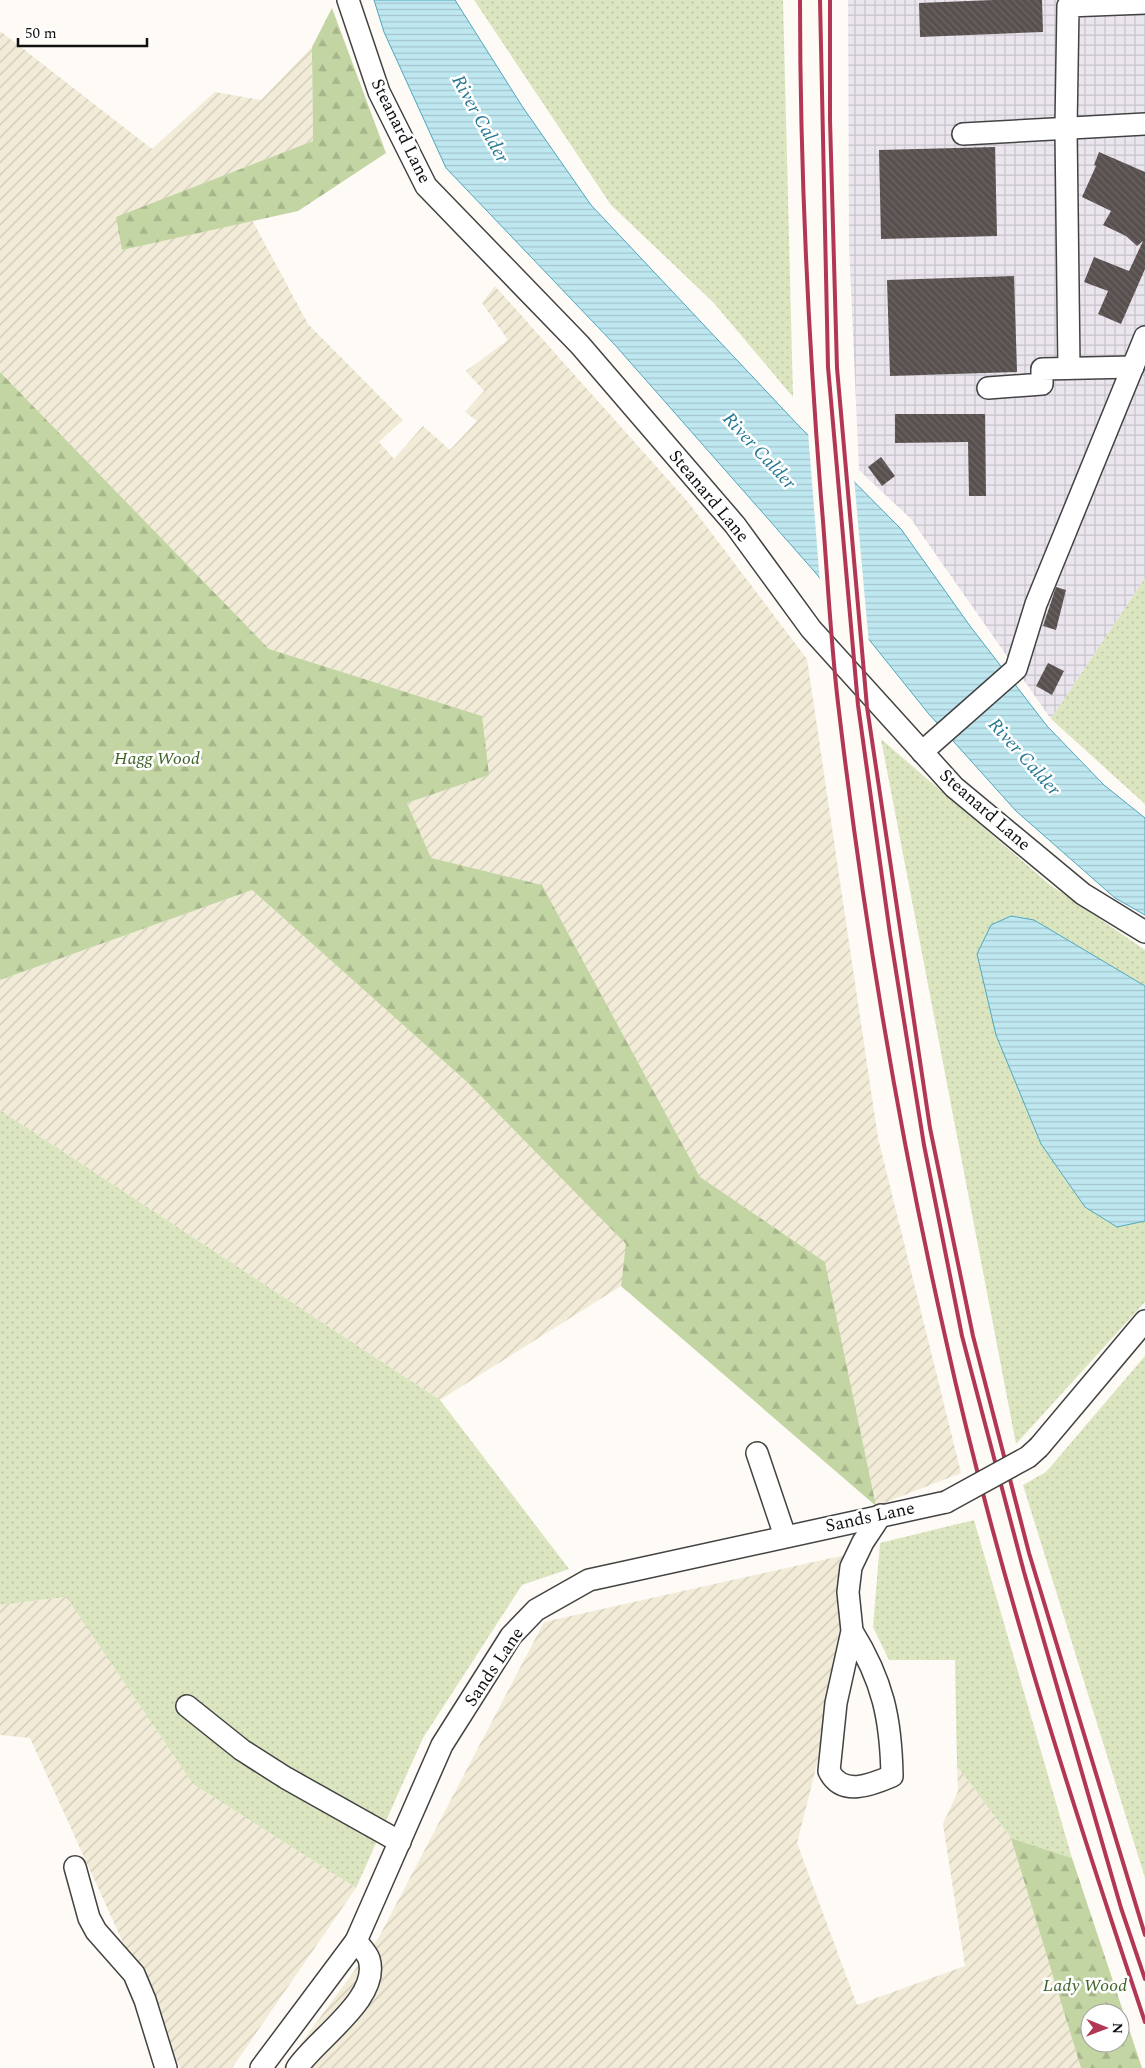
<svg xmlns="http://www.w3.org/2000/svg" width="1145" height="2068" font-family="Spectral,serif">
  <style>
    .industrial { fill: url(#industrial-grid) }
    .farmland { fill: url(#farmland-furrows) }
    .grass { fill: url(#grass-dots) }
    .forest { fill: url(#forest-firs); fill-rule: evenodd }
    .water { fill: url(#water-rules); stroke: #4ea7bf }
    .pier { fill: #fefaf5 }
    .building { fill: url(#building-back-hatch) }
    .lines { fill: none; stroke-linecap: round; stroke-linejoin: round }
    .minor-casing { stroke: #434343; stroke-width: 24 }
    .minor { stroke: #fff; stroke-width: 21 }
    .rail { stroke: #b23754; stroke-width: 4 }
    .minor-bridge-casing { stroke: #434343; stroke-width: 24; stroke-linecap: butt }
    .minor-bridge { stroke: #fff; stroke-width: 21 }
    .labels { text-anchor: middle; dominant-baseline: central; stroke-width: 5; stroke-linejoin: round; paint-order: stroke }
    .street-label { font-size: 18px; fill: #101010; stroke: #fff }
    .park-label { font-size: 18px; font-style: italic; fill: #3e6227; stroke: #fff }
    .water-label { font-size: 19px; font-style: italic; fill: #277a95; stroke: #fff }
  </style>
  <defs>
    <pattern id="industrial-grid" width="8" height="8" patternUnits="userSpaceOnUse" patternTransform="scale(1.25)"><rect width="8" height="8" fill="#ebe6ee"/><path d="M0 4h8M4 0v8" fill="none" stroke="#c8c4cb"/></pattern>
    <pattern id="farmland-furrows" width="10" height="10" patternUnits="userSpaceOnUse" patternTransform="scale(1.25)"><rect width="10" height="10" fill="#f2ebd7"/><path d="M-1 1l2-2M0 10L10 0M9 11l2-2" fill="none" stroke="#cec8b8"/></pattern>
    <pattern id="grass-dots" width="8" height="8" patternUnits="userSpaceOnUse" patternTransform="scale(1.25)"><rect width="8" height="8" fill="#dbe6c1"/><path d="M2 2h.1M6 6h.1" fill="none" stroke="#bbc4a5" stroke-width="1.8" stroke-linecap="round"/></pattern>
    <pattern id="forest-firs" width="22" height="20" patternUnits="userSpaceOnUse" patternTransform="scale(1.25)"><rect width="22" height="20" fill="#c2d5a2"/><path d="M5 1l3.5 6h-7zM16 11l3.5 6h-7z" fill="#a6b68a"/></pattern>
    <pattern id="water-rules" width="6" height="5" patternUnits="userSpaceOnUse" patternTransform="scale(1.25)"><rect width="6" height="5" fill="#bfe7f0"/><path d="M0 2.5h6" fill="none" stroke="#a3c5cd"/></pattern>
    <pattern id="building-back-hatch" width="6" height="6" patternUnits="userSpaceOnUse" patternTransform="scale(1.25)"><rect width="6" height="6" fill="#58504e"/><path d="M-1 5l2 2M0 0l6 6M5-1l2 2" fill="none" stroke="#6b6563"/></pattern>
  </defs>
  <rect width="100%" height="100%" fill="#fefaf5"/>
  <path class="industrial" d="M 848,0 L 1145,0 L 1145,578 L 1051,719 L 911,519 L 859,470 L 849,245 Z"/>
  <g class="farmland">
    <path d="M 0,31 L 152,149 L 215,92 L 261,100 L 312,47 L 313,141 L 117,217 L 122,250 L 252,220 L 308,324 L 403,420 L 379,442 L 394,459 L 423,426 L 450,450 L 477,421 L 465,412 L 484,391 L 466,371 L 508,340 L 482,303 L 495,286 L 688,502 L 807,659 L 878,1138 L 961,1473 L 876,1506 L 825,1262 L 700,1177 L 542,885 L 431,859 L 407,803 L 488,775 L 482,716 L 269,649 L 0,372 Z"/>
    <path d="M 252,890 L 467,1082 L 627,1244 L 621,1286 L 440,1400 L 0,1110 L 0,980 Z"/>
    <path d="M 845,1555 L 850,1633 L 797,1843 L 857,2005 L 965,1966 L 943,1824 L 958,1791 L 957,1766 L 1011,1838 L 1081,2068 L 283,2068 L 379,1937 L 544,1622 Z"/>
    <path d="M 66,1597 L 193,1784 L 356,1888 L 232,2068 L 180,2068 L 30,1738 L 0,1735 L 0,1605 Z"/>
  </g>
  <g class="grass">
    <path d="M 474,0 L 783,0 L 793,397 L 713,302 L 611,205 Z"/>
    <path d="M 1145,578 L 1145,804 L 1051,719 Z"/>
    <path d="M 881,739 L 1049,884 L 1145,950 L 1145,986 L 1034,920 L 996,1035 L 1041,1144 L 1085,1207 L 1117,1227 L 1145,1221 L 1145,1302 L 1016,1444 Z"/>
    <path d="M 0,1110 L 440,1400 L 569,1569 L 522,1585 L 423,1738 L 356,1888 L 193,1784 L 66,1597 L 0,1605 Z"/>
    <path d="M 1145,1356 L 1145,1878 L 1023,1485 L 1046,1472 Z"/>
    <path d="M 974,1520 L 1072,1858 L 1011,1838 L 957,1766 L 955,1660 L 889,1660 L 873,1627 L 880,1543 Z"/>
  </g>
  <g class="forest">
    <path d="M 332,8 L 386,153 L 298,211 L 122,250 L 116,217 L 313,141 L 312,47 Z"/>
    <path d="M 0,372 L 269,649 L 482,716 L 489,775 L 407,803 L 431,858 L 542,885 L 700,1177 L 825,1262 L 876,1506 L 621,1286 L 626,1244 L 467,1082 L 252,890 L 0,980 Z"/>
    <path d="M 1011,1838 L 1072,1858 L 1142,2068 L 1081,2068 ZM 1090,2013 L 1120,2013 L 1120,2043 L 1090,2043 Z"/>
  </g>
  <g class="water">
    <path d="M 374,0 L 455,0 L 522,106 L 591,205 L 798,425 L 901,529 L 970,626 L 1047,726 L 1104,785 L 1145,818 L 1145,915 L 1115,898 L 1016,811 L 928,713 L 814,571 L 615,345 L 446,168 L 384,32 Z"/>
    <path d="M 1011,916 L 1034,920 L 1145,986 L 1145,1221 L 1117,1227 L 1085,1207 L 1041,1144 L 996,1035 L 977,954 L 991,925 Z"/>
  </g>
  <path class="pier" d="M 808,432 L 854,478 L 869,644 L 820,583 Z"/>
  <g class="building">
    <path d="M 993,0 L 1042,0 L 1043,32 L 920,37 L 919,3 Z"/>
    <path d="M 995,147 L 997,236 L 881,239 L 879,150 Z"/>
    <path d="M 1099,152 L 1145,172 L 1145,269 L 1121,324 L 1098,314 L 1108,291 L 1084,282 L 1094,257 L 1129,271 L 1143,241 L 1137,246 L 1126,236 L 1103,225 L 1111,211 L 1082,197 L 1096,166 L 1094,165 Z"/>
    <path d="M 1014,276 L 1017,372 L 890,376 L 887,280 Z"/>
    <path d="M 895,414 L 985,414 L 986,496 L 969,496 L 968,442 L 895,443 Z"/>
    <path d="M 881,457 L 895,476 L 882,486 L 868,467 Z"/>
    <path d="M 1056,587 L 1066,590 L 1056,630 L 1043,626 Z"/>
    <path d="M 1048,663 L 1064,671 L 1052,695 L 1036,686 Z"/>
  </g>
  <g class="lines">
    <defs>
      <g id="minor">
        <path d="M 348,0 L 379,92 L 426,186 L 580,345 L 735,525 L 811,629 L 954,787 L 1083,894 L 1145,932"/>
        <path d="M 963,134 L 1145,124"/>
        <path d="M 1069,368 L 1066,129 L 1068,6 L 1145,3"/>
        <path d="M 988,388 L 1042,384 L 1042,369 L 1133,367"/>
        <path d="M 922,752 L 1016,669 L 1036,604 L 1145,337"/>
        <path d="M 1039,1447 L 1145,1321"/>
        <path d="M 757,1453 L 785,1536"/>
        <path d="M 852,1631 C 883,1681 891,1719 892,1776 C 871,1785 842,1797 829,1771 L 836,1703 L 852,1631 L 848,1592 L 851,1567 L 863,1542 L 881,1515"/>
        <path d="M 187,1706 L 242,1750 L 286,1778 L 400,1842"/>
        <path d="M 75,1867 L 89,1918 L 96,1931 L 134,1974 L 145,2000 L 166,2068"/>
        <path d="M 261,2068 L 356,1941 L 442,1745 L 511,1636 L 536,1610 L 589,1580 L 946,1502"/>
        <path d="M 297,2068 C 316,2039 381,1998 369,1959 C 367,1953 360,1946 356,1941"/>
      </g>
    </defs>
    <use href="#minor" class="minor-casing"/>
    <use href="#minor" class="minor"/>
    <g class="rail">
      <path d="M 800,0 C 800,166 808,332 821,497 C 827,565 830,635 838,703 C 863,916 898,1128 945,1336 C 996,1569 1070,1797 1145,2022"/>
      <path d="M 820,0 L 828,367 L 858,705 L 890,934 L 924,1145 L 962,1336 L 1024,1572 L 1121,1908 L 1145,1979"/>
      <path d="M 830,0 L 830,120 L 837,368 L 867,707 L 930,1128 L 973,1336 L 1029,1553 L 1145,1935"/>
    </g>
    <defs>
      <path id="minor-bridge" d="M 946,1502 L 1028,1457 L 1039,1447"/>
    </defs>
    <use href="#minor-bridge" class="minor-bridge-casing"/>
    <use href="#minor-bridge" class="minor-bridge"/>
  </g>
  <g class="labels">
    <g class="street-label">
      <text transform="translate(401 131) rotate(64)">Steanard Lane</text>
      <text transform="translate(709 496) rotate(50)">Steanard Lane</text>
      <text transform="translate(985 810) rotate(41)">Steanard Lane</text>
      <text transform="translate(870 1517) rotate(-12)">Sands Lane</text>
      <text transform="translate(494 1667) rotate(-56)">Sands Lane</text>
    </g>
    <g class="park-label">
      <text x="157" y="758">Hagg Wood</text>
      <text x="1085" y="1985">Lady Wood</text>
    </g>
    <g class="water-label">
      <text transform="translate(480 119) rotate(61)">River Calder</text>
      <text transform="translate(759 451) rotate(47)">River Calder</text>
      <text transform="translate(1024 757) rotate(48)">River Calder</text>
    </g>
  </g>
  <g transform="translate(1105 2028) rotate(91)"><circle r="24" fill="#ffffff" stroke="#9f9f9f"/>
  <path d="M0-4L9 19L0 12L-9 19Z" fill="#b23754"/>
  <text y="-8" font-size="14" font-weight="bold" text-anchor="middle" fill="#101010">N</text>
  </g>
  <path d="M18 38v8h129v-8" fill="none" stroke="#101010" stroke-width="2.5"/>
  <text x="25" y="38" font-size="15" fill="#101010" stroke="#ffffff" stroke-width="4" paint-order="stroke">50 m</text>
</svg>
